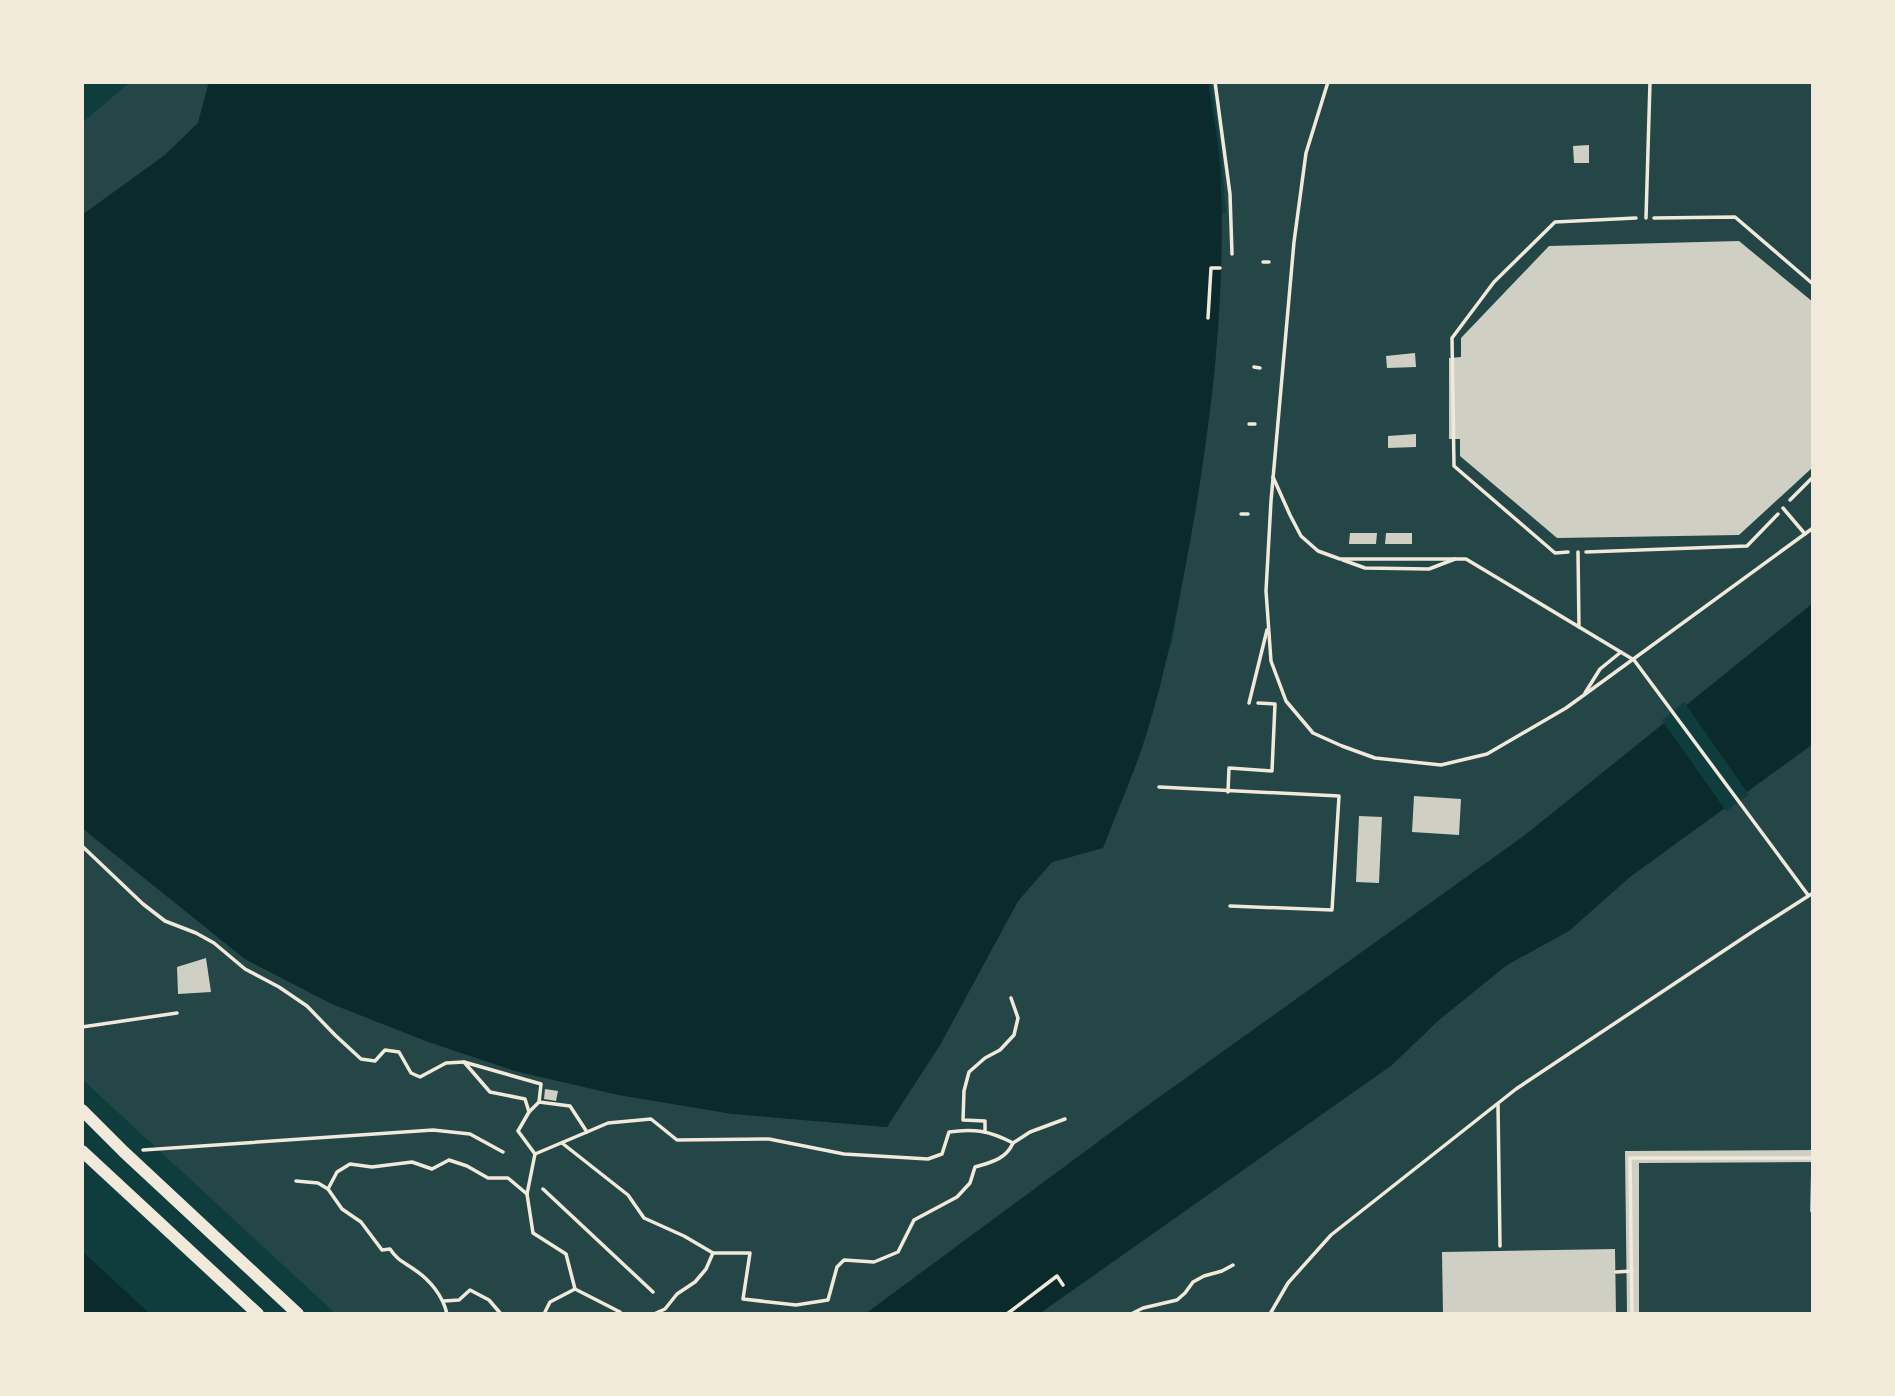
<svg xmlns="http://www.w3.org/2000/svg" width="1895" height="1396" font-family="Helvetica,sans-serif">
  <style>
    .green { fill: #244646 }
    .water { fill: #0a2a2b }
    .pier { fill: #0f3d3e }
    .building { fill: #cfcfc3 }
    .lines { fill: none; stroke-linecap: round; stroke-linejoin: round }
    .path { stroke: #f1e9da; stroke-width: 3.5 }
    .service { stroke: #f1e9da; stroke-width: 3.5 }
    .primary { stroke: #f1e9da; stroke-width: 12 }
  </style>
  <rect width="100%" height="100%" fill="#0f3d3e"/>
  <g class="green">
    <path d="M 130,82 L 209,82 L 198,123 L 165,155 L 82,215 L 82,123 Z"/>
    <path d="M 1211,82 L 1813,82 L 1813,1314 L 336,1314 L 82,1079 L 82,828 L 245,959 L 332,1004 L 426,1041 L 515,1071 L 619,1095 L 733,1114 L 886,1127 L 940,1045 L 1018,901 L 1052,862 L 1103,848 L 1172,642 L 1200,481 L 1215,367 L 1221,253 L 1221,216 L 1226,212 L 1221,148 Z"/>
  </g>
  <g class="water">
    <path d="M 209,82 L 1208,82 C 1212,110 1218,138 1220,166 C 1227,292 1212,419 1190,542 C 1178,605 1167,667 1148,729 C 1136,769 1118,809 1103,848 L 1052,862 L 1018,901 L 940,1045 L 887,1127 L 733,1114 L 619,1095 L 515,1071 L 426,1041 L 332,1004 L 245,959 L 82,828 L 82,215 L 165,155 L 198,123 Z"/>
    <path d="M 1813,603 L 1813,744 L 1630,877 L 1569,931 L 1507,965 L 1439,1020 L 1392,1065 L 1039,1314 L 865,1314 L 1137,1113 L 1525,835 Z"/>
    <path d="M 82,1251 L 150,1314 L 82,1314 Z"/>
  </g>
  <path class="pier" d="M 1684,702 L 1749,795 L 1726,811 L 1662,720 Z"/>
  <g class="building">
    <path d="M 1589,145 L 1589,163 L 1574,163 L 1573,146 Z"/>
    <path d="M 1739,241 L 1813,302 L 1813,467 L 1739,535 L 1557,538 L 1460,456 L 1460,439 L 1449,439 L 1449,358 L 1461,357 L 1461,338 L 1549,246 Z"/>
    <path d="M 1415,353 L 1416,367 L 1387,368 L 1386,356 Z"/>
    <path d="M 1416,434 L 1416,447 L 1388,448 L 1388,436 Z"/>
    <path d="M 1350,533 L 1377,533 L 1376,544 L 1349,544 Z"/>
    <path d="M 1386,533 L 1412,533 L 1412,544 L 1385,544 Z"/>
    <path d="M 1414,796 L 1461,799 L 1459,835 L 1412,832 Z"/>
    <path d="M 1359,816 L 1382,817 L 1379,883 L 1356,882 Z"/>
    <path d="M 206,958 L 211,992 L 178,994 L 177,967 Z"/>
    <path d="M 545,1089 L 558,1091 L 556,1101 L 544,1099 Z"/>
    <path d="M 1813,1150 L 1813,1162 L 1639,1163 L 1639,1314 L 1627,1314 L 1625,1151 Z"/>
    <path d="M 1615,1249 L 1616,1314 L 1443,1314 L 1442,1252 Z"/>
  </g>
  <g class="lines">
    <g class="path">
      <path d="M 1215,82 L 1230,194 L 1232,254"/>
      <path d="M 1654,218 L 1735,217 L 1813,284"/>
      <path d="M 1263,262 L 1269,262"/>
      <path d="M 1208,318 L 1211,268 L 1220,268"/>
      <path d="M 1254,367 L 1260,368"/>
      <path d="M 1249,424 L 1255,424"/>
      <path d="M 1790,500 L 1813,477"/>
      <path d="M 1241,514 L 1248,514"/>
      <path d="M 1568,552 L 1555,553 L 1454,466 L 1452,338 L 1494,282 L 1555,222 L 1636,218"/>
      <path d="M 1586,552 L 1747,546 L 1778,514"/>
      <path d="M 1159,787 L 1339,796 L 1332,910 L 1230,906"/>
      <path d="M 1228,792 L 1229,768 L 1272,771 L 1275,704 L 1258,703"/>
      <path d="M 82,846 L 143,904 L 165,921 L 196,933 L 214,943 L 245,969 L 279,987 L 307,1006 L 335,1035 L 361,1059 L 375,1061 L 385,1050 L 399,1052 L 411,1073 L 420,1077 L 446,1063 L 464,1062"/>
      <path d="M 464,1062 L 541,1084 L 539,1102 L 570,1106 L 587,1132 L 535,1154 L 518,1131 L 529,1112 L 525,1099 L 490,1092 Z"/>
      <path d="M 529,1112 L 539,1102"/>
      <path d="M 587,1132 L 608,1123 L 651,1119 L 677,1140 L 769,1139 L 844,1154 L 928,1159 L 942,1154 L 949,1132 C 974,1128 990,1131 1013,1143 C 1006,1159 992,1162 975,1167 L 970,1183 L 957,1197 L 914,1220 L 898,1252 L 874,1262 L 844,1260 L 837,1267 L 828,1300 L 796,1305 L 743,1299 L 750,1253 L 713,1253"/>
      <path d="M 985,1132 L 985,1121 L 963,1120 L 964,1091 L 969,1072 L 985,1058 L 1000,1050 L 1014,1035 L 1018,1018 L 1011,998"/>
      <path d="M 562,1143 L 628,1195 L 644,1218 L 684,1236 L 713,1253 L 706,1269 L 695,1282 L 677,1294 L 665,1309 L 654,1314"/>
      <path d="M 1013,1143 L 1030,1132 L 1065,1119"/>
      <path d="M 143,1150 L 433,1130 L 470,1134 L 503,1152"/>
      <path d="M 535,1154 L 527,1194 L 533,1233 L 566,1254 L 575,1289 L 620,1312"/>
      <path d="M 296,1181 L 318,1183 L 328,1189"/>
      <path d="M 543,1189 L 653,1292"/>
      <path d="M 1812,1211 L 1813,1159"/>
      <path d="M 1616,1272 L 1632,1271"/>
      <path d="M 444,1301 L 459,1300 L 470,1290 L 489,1300 L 501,1314"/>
      <path d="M 447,1314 C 443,1296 430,1280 415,1270 C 404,1262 398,1261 390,1249 L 382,1250 L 361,1222 L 342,1209 L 328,1189 L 337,1172 L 350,1164 L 372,1167 L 412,1162 L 432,1169 L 449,1160 L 467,1166 L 488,1178 L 508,1178 L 527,1194"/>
      <path d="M 544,1314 L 550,1302 L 575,1289"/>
      <path d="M 1007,1314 L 1057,1276 L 1063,1285"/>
      <path d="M 1131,1314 L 1143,1308 L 1177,1300 L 1185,1293 L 1193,1282 L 1204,1276 L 1222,1271 L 1233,1265"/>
      <path d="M 1632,1314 L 1630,1158 L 1813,1158"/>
    </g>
    <g class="service">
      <path d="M 1328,82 L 1306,153 L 1294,242 L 1271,501 L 1266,591 L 1271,661 L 1286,701 L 1313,733 L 1342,746 L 1375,758 L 1441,765 L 1487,754 L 1566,708 L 1584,695 L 1813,528"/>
      <path d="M 1646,218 L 1650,82"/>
      <path d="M 1273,477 L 1290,515 L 1301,536 L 1318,551 L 1340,559 L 1466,559 L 1634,660 L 1808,895"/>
      <path d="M 1783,508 L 1805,534"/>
      <path d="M 1578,552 L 1579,627"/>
      <path d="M 1343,560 L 1365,568 L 1429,569 L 1455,559"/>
      <path d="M 1585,693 L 1600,669 L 1621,652"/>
      <path d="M 1249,703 L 1267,630"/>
      <path d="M 82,1027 L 177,1013"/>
      <path d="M 1498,1104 L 1500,1246"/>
      <path d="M 1270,1314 L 1288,1283 L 1331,1235 L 1516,1089 L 1755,930 L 1813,893"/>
    </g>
    <g class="primary">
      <path d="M 82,1110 L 124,1152 L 298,1314"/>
      <path d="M 82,1151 L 258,1314"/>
    </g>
  </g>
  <rect width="1895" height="1396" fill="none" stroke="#f1e9da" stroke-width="168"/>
</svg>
